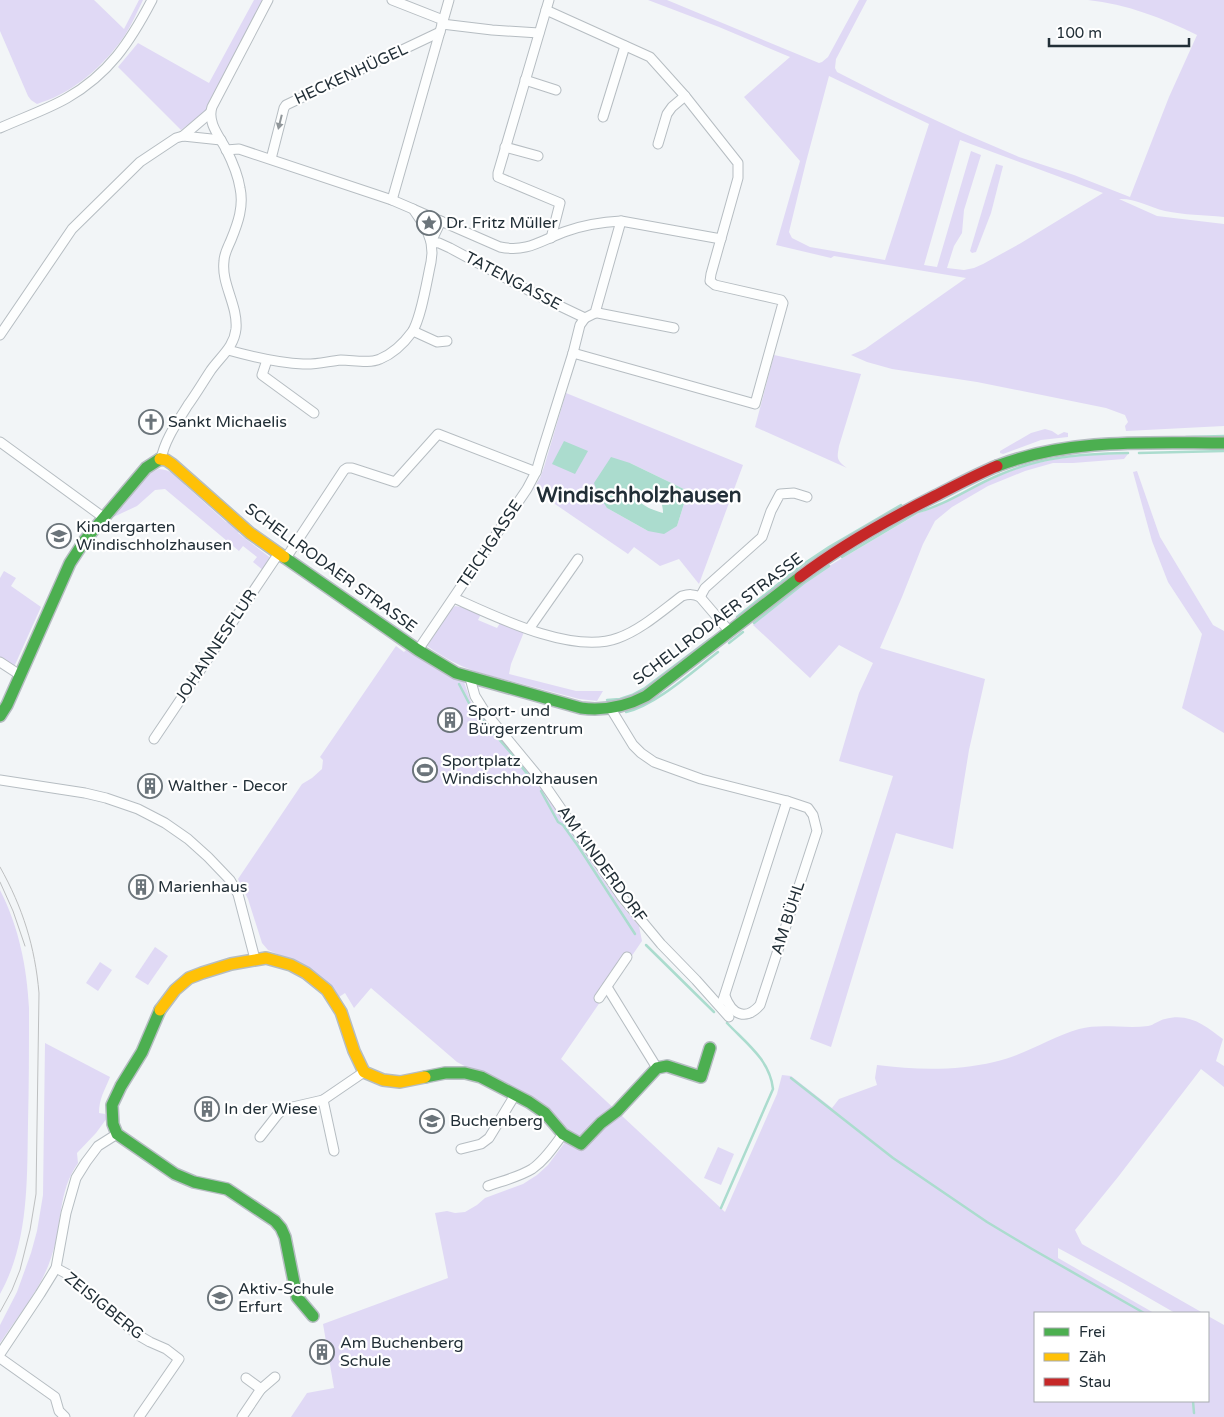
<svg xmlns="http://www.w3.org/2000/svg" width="1224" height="1417" font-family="'Varela Round',sans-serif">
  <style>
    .green { fill: #e0d9f5; fill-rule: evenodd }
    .water { fill: #abdcce; fill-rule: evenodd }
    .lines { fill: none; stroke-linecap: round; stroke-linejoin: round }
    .stream { stroke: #abdcce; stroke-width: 2.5 }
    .street-casing { stroke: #b6bdc2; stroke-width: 11 }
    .fast-casing { stroke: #b6bdc2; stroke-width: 14 }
    .slow-casing { stroke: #b6bdc2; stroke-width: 14 }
    .jam-casing { stroke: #b6bdc2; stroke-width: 14 }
    .street { stroke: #fdfefe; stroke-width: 9 }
    .fast { stroke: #4caf50; stroke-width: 11 }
    .slow { stroke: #ffc107; stroke-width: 11 }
    .jam { stroke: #c62828; stroke-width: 11 }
    .tram { stroke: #bdbfc0; stroke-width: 1 }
    .oneway { fill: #90969a }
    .labels { text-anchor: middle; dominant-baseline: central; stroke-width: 4.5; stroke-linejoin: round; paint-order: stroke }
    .street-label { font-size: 16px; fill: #222f37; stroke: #fff }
    .poi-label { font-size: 16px; fill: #222f37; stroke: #fff; text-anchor: start }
    .district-label { font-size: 21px; font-weight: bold; fill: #222f37; stroke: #fff }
  </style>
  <rect width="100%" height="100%" fill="#f2f5f7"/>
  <g class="green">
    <path d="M 0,0 L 94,0 L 124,29 L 139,0 L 143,0 C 137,12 132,24 125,35 C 109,59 85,82 59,95 C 52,99 44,101 37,104 L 31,100 L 28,96 L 0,31 Z"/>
    <path d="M 254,0 L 263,0 L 206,111 L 181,130 L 118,67 L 138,43 L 209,83 Z"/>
    <path d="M 648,0 L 667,0 L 819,63 L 822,62 L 828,57 L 859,0 L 867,0 L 836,59 L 835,68 L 837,72 L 888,98 L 963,133 L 1019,157 L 1074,175 L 1130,197 L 1169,97 L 1197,35 C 1163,18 1126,4 1088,0 L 1224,0 L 1224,217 C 1204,215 1184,215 1165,211 C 1149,207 1134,198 1119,199 L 1157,216 L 1224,224 L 1224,426 L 1126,431 L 1125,426 L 1128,422 L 1125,415 L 1106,408 L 977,382 L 892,369 L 867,362 L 851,355 L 865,349 L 966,278 L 834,256 L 831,258 L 776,245 L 800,161 L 744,97 L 790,57 L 719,27 ZM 829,76 L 929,124 L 885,260 L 810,247 L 792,238 L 789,232 L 806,162 ZM 960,140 L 1103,193 L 1021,243 L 983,264 L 974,268 L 964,270 L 947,268 L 954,246 L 962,233 L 964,210 L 981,155 L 971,151 L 937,267 L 924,265 Z"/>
    <path d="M 996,164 L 1003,166 L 991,213 L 976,252 L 972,253 L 970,251 Z"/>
    <path d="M 774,355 L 861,374 L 839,446 C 837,458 836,460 847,468 L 755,427 Z"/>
    <path d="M 566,393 L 743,465 L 699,584 L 679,559 L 660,566 L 634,547 L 628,554 L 533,489 L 540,478 L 544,467 ZM 630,463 L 688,491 L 677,526 L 648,531 L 607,508 Z"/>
    <path d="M 1045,429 L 1052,431 L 1058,435 L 1064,432 L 1068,433 L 1068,437 L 1041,440 L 1003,454 L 1000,453 L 1000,451 L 1031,433 Z"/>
    <path d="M 1128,454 L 1124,459 L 1073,463 L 1053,463 L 1025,471 L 988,486 L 952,507 L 935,521 L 923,544 L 902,597 L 880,648 L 985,679 L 969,750 L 953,849 L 896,833 L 831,1047 L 810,1039 L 893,776 L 839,761 L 859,693 L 873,663 L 839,645 L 810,678 L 753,625 L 804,583 L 830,566 L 829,566 L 919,513 C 946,505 973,487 999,476 C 1044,457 1081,455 1128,454 Z"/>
    <path d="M 159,469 C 169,470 177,474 185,481 L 185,485 L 226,522 L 232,523 L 241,530 L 238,533 L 272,559 L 264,571 L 253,562 L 257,557 L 243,546 L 239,551 L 165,489 L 155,490 L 137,506 L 107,520 L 118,507 L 123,506 L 129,499 L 129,495 L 146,475 Z"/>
    <path d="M 1137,471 L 1160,537 L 1213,625 L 1224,631 L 1224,733 L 1182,708 L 1202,634 L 1168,582 L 1152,541 L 1133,472 Z"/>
    <path d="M 4,571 L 16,578 L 11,586 L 41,607 L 14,667 L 0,658 L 0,578 Z"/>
    <path d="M 455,606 L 461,607 L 481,614 L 478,620 L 497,628 L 500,623 L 524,632 L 511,664 L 509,674 L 576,691 L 603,691 L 597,701 L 579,699 L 477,672 C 459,666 443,657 427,646 L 451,610 Z"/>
    <path d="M 396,646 L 404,652 L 408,648 L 442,671 L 464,682 L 471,702 L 545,792 L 596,869 L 621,905 L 639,926 L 642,941 L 561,1059 L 725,1212 L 777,1094 L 782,1075 L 791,1076 L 832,1108 L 839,1099 L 877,1085 L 875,1078 L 877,1065 C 916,1070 956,1071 994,1062 C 1023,1056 1051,1037 1079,1029 C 1101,1023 1125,1029 1148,1026 C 1154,1025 1159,1020 1165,1019 C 1189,1012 1206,1026 1223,1039 L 1216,1061 L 1224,1066 L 1224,1087 L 1201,1069 L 1118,1177 L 1075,1230 L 1082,1244 L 1203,1313 L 1175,1313 L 1123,1283 L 1058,1248 L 1058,1258 L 1154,1313 L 1035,1313 L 1035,1401 L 1208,1401 L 1208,1316 L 1224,1325 L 1224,1417 L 291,1417 L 307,1393 L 334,1388 L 323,1324 L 448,1278 L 435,1213 L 447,1211 L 455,1213 L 465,1212 L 477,1205 L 485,1198 L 523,1184 L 537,1175 L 548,1165 L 571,1134 L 472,1070 L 457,1062 L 371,988 L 354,1008 L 345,993 L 339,997 L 329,985 L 317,973 L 298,963 L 268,950 L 262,943 L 248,899 L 238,879 L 302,784 L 312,778 L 322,769 L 323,760 L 320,757 Z"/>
    <path d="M 0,890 C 19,927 27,968 29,1008 C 29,1047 29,1085 28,1123 C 27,1180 29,1242 0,1294 Z"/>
    <path d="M 155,947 L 168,956 L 148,985 L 135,977 Z"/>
    <path d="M 100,962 L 112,970 L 98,991 L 86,983 Z"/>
    <path d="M 45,1043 L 110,1077 C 105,1090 99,1098 99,1113 L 105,1114 L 107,1118 L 96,1133 L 77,1153 L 78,1163 C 57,1193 63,1225 51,1258 C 41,1289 18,1316 0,1343 L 0,1325 L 17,1292 L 31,1253 L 37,1231 L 43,1195 Z"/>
    <path d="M 718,1147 L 734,1154 L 721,1185 L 704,1178 Z"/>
  </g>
  <g class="water">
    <path d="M 564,441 L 588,451 L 575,474 L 552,464 Z"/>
    <path d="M 611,457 L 630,463 L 688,491 L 677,526 L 664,534 L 648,531 L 607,508 L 598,494 L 594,483 ZM 641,492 C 655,492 663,498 663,513 C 653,510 641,506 636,497 Z"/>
  </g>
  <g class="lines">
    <g class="stream">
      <path d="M 1186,437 L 1224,436"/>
      <path d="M 1139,453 L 1224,451"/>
      <path d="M 842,557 L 918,512 C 946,505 972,486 999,475 C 1043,456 1081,454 1128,453"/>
      <path d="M 737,617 L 802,565 L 829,547 L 901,505"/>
      <path d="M 754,623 L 804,583 L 829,566"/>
      <path d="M 729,643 L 743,632"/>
      <path d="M 459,684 L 471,707 L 511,753 L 535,784"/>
      <path d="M 607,700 L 620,699 L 632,695 L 645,688 L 710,639"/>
      <path d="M 626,712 C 656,705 693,671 718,652"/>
      <path d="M 541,791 L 558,822 L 563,825 L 578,846 L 635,934"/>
      <path d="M 646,945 L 714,1012"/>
      <path d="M 791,1078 L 893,1158 L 987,1222 L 1032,1249 L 1144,1313"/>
      <path d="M 721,1208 L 773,1089 C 770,1060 746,1043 727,1023"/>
      <path d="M 1193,1401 L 1194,1413"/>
    </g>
    <defs>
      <g id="street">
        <path d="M 392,0 L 443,20"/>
        <path d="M 549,0 L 498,173 L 498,177 L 560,203 L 551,238"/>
        <path d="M 546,10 L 650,57 L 685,96 L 738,163 L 738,178 L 711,274 L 710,281 L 715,285 L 781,300 L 783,303 L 755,404 L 573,353"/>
        <path d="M 442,24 L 492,30 L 539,33"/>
        <path d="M 525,80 L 556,90"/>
        <path d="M 603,117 L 625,46"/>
        <path d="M 0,128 C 22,118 46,110 67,98 C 109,74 130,42 152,0"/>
        <path d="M 183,136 L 210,113"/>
        <path d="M 658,144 L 667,114 L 672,107 L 685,96"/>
        <path d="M 505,147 L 538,156"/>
        <path d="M 226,150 L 239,149 L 392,200 L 413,209 L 426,228 L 431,242 L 432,253 L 431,262 C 427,280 421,319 412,332 C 404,343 392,354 380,359 C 369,364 353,360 341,360 C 329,361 316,365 303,364 C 277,363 253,357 228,350"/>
        <path d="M 271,159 L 284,108 L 286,105 L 440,32"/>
        <path d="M 392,200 L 449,0"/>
        <path d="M 413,209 L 500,247 C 528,253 543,239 567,231 C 584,225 603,222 621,221 L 721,239"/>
        <path d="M 441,221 L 431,242 L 439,243 L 450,248 L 541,297 L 585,318 L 595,313 L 621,221"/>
        <path d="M 595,313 L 598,313 L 674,328"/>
        <path d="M 413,331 L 437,342 L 447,341"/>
        <path d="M 0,335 L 72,229 L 140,162 L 176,138 L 183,136 L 221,140"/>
        <path d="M 267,360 L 262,375 L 314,413"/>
        <path d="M 0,442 L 103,517"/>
        <path d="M 161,459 C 165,439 177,423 188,405 C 196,394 203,382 211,370 C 221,356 234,347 236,329 C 238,305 221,284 224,261 C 224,254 228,247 231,240 C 238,223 244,206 240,188 C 238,175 232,161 226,149 C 219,136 207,122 212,107 L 268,0"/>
        <path d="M 286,558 L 344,470 L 347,468 L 352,468 L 395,482 L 438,434 L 536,472"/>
        <path d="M 700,597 L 705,588 L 762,537 L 771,511 L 780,494 L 794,493 L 807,497"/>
        <path d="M 454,598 C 496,617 573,655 618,638 C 641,630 663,610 682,596 C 689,594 693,594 700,597 L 730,632"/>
        <path d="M 529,629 L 578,559"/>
        <path d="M 418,650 L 527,489 L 536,472 L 541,455 L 573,353 L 580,325 L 585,318"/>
        <path d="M 0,662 L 20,675"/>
        <path d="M 470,678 L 475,696 L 485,712 L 542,781 L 622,897 L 661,944 L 696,980 L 729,1017"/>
        <path d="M 611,709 L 633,745 L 641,753 L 654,762 L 701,779 L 787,801 L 808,808 L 813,815 L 817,831 L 760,1005 C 746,1021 732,1015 725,996"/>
        <path d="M 154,739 L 279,553"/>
        <path d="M 0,780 L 85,793 L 106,798 L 138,809 L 165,823 L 188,839 L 208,857 L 230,880 L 238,894 L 255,959"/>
        <path d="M 607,987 L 657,1068"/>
        <path d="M 599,998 L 627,957"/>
        <path d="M 723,1000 L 787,801"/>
        <path d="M 323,1100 L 334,1151"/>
        <path d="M 260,1137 L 278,1114 L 284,1109 L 323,1100 L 364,1072"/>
        <path d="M 461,1149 L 481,1144 L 489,1138 L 515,1095"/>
        <path d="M 488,1186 C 502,1181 519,1177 532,1169 C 545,1160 554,1146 563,1134"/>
        <path d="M 56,1268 L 69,1275 L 99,1302 L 138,1335 L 150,1342 L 166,1349 L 179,1359 L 139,1417"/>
        <path d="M 0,1354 L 40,1294 L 56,1268 L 66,1213 L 76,1178 L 86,1162 L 98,1146 L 117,1134"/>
        <path d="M 0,1358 L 55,1397 L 59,1411 L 65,1417"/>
        <path d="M 246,1378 L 261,1389"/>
        <path d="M 242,1417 L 261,1389 L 275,1377"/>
      </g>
      <g id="fast">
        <path d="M 997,466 C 1070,438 1148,443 1224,443"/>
        <path d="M 284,557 L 418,650 L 456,673 L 581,708 C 605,711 625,707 646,696 L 800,577"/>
        <path d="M 0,716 L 7,705 L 70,563 L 85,540 L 146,468 L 160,459"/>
        <path d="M 160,1010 L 142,1052 L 121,1086 L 112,1105 L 113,1124 L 117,1134 L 175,1174 L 194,1182 L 227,1189 L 275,1221 L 281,1228 L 285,1237 L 297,1297 L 313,1316"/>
        <path d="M 425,1077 L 445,1073 L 465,1073 L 481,1077 L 529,1102 L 545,1113 L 563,1134 L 581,1144 L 601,1123 L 617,1111 L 657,1068 L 667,1066 L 701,1077 L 710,1048"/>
      </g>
      <g id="slow">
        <path d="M 160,459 L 166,460 L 172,464 L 250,533 L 284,557"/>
        <path d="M 160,1010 L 175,990 L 189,978 L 202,973 L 231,964 L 266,958 L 291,965 L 306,973 L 327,990 L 341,1012 L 354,1051 L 364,1072 L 383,1080 L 400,1082 L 425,1077"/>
      </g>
      <path id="jam" d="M 800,577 C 842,545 887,520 935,496 C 955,486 975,475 997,466"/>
    </defs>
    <use href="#street" class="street-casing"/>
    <use href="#fast" class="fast-casing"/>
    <use href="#slow" class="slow-casing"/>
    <use href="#jam" class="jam-casing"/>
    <use href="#street" class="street"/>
    <use href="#fast" class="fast"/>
    <use href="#slow" class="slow"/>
    <use href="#jam" class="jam"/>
    <g class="tram">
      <path d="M 0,867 C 23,908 35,947 39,993 L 36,1194 L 30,1230 L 20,1270 L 12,1290 L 0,1312"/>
      <path d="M 0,882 L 13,911 L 25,946"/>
    </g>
  </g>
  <defs><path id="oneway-solid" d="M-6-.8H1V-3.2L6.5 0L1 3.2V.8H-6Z" transform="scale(1.25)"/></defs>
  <use class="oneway" href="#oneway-solid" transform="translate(280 122) rotate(104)"/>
  <defs>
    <symbol id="sight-ring" viewBox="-11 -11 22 22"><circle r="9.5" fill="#fff" stroke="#6b747a" stroke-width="1.5"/><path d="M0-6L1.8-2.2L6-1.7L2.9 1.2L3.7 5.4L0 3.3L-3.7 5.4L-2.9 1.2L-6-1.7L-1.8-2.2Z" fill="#6b747a"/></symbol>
    <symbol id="church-ring" viewBox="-11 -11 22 22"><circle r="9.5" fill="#fff" stroke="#6b747a" stroke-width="1.5"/><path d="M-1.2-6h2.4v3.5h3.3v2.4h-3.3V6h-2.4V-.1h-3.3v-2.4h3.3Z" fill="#6b747a"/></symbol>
    <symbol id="school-ring" viewBox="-11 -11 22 22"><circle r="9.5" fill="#fff" stroke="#6b747a" stroke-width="1.5"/><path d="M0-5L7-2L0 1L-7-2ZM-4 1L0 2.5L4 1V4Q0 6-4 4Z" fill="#6b747a"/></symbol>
    <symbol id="building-ring" viewBox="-11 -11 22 22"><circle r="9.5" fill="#fff" stroke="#6b747a" stroke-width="1.5"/><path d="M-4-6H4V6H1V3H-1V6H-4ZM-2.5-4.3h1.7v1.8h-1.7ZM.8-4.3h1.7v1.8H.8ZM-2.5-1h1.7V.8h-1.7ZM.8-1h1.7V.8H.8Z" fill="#6b747a"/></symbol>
    <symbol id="stadium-ring" viewBox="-11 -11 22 22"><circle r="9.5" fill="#fff" stroke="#6b747a" stroke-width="1.5"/><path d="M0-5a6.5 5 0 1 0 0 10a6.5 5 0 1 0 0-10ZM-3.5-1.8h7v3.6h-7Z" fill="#6b747a"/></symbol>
  </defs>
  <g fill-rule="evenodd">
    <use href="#sight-ring" x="415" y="209" width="28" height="28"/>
    <use href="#church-ring" x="137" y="408" width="28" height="28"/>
    <use href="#school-ring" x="45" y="522" width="28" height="28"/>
    <use href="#building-ring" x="436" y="706" width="28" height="28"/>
    <use href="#stadium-ring" x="411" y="756" width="28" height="28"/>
    <use href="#building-ring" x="136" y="772" width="28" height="28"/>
    <use href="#building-ring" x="127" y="873" width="28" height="28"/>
    <use href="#building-ring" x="193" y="1095" width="28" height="28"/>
    <use href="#school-ring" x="418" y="1107" width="28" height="28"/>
    <use href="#school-ring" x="206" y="1284" width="28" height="28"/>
    <use href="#building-ring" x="308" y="1338" width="28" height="28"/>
  </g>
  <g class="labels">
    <g class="street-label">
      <text transform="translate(351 74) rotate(-25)">HECKENHÜGEL</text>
      <text transform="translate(513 281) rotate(28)">TATENGASSE</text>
      <text transform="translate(490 544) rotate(-56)">TEICHGASSE</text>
      <text transform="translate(331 568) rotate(36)">SCHELLRODAER STRASSE</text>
      <text transform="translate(718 619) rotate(-37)">SCHELLRODAER STRASSE</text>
      <text transform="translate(216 646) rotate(-56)">JOHANNESFLUR</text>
      <text transform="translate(602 864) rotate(54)">AM KINDERDORF</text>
      <text transform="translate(788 918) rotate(-72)">AM BÜHL</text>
      <text transform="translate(104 1306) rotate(39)">ZEISIGBERG</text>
    </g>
    <g class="poi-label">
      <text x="446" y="223">Dr. Fritz Müller</text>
      <text x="168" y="422">Sankt Michaelis</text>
      <text x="76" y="527">Kindergarten<tspan x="76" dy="18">Windischholzhausen</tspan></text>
      <text x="468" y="711">Sport- und<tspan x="468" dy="18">Bürgerzentrum</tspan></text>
      <text x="442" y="761">Sportplatz<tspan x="442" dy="18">Windischholzhausen</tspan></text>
      <text x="168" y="786">Walther - Decor</text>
      <text x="158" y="887">Marienhaus</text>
      <text x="224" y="1109">In der Wiese</text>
      <text x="450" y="1121">Buchenberg</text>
      <text x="238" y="1289">Aktiv-Schule<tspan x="238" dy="18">Erfurt</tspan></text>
      <text x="340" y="1343">Am Buchenberg<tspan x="340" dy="18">Schule</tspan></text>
    </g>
    <g class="district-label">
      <text x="639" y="495">Windischholzhausen</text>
    </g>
  </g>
  <rect x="1034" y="1312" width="175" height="90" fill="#ffffff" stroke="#a7acaf"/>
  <rect x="1044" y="1328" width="25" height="8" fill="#4caf50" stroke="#a7acaf"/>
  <text x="1079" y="1337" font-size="15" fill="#222f37">Frei</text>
  <rect x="1044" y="1353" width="25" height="8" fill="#ffc107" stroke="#a7acaf"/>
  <text x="1079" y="1362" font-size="15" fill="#222f37">Zäh</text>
  <rect x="1044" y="1378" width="25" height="8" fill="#c62828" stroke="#a7acaf"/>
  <text x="1079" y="1387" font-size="15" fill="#222f37">Stau</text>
  <path d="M1049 38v8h140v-8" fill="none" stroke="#222f37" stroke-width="2.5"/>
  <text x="1056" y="38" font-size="15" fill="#222f37" stroke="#ffffff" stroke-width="4" paint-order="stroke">100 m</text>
</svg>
